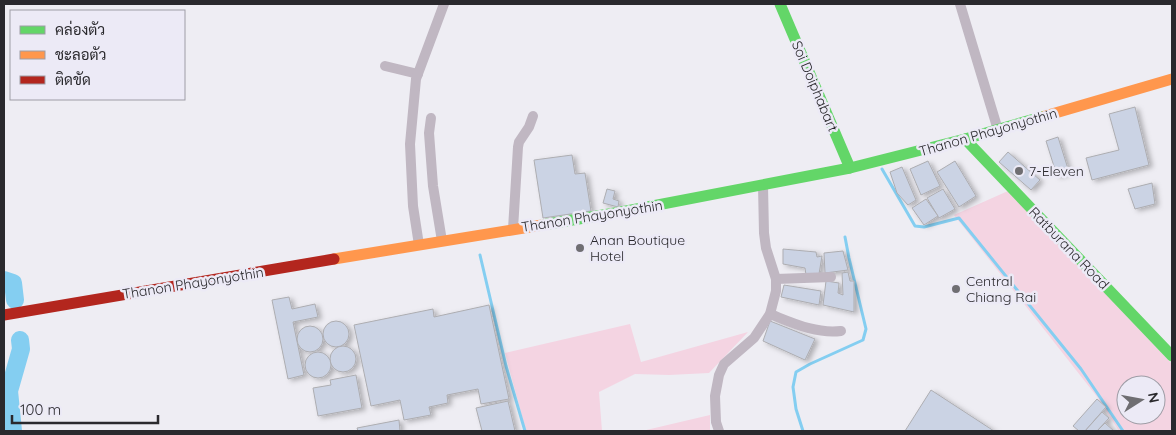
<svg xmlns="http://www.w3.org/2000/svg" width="1176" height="435" font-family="Quicksand,Sarabun,sans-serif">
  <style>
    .green { fill: #f4d4e2; fill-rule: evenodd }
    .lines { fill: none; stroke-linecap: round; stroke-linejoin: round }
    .stream { stroke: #84cef1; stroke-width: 3 }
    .river { stroke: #84cef1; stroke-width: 18 }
    .building { fill: #cbd3e4; stroke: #adadb1; filter: url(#shadow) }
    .street { stroke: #c0b7c2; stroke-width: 10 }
    .fast { stroke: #63d668; stroke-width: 11 }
    .slow { stroke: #ff974d; stroke-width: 11 }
    .jam { stroke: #b3261e; stroke-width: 11 }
    .poi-dot { fill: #6f6e72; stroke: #eceaf6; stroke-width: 2 }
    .labels { text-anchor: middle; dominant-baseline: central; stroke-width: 5; stroke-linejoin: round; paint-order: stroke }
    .street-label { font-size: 14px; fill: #2a292d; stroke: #eceaf6 }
    .poi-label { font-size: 14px; fill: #2a292d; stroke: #eceaf6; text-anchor: start }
  </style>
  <defs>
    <filter id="shadow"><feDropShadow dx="3.5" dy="2" stdDeviation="2.5" flood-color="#0004"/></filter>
  </defs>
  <rect width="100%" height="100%" fill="#eeedf3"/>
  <g class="green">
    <path d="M 1008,191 L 1172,364 L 1172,431 L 1119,431 L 1098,398 L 954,215 ZM 1126,385 L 1156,385 L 1156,415 L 1126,415 Z"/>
    <path d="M 630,324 L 641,362 L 748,332 L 709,373 L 669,375 L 635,374 L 599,392 L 602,431 L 526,431 L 505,353 Z"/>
    <path d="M 710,415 L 710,431 L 642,431 Z"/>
  </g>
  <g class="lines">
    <g class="stream">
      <path d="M 882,169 L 915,226 L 924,227 L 959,218 L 1081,369 L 1123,431"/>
      <path d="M 480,255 L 506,366 L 525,431"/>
      <path d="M 803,431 L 796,409 L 793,387 L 796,372 L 810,364 L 863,340 L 866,329 L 849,258 L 845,237"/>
    </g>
    <g class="river">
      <path d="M 4,280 L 13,283 L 15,300"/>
      <path d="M 13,431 L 9,391 L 21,349 L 20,340"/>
    </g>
  </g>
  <g class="building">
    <path d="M 1135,107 L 1149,165 L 1092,180 L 1086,158 L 1119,150 L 1109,114 Z"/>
    <path d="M 1058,137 L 1069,172 L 1057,176 L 1046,141 Z"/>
    <path d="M 1008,152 L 1040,180 L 1031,190 L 999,162 Z"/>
    <path d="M 572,155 L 575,174 L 585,173 L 591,211 L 543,218 L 534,160 Z"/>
    <path d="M 928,161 L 940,186 L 921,195 L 910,169 Z"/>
    <path d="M 955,161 L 976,196 L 959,207 L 937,172 Z"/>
    <path d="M 902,167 L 916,200 L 908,205 L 897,193 L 890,172 Z"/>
    <path d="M 1152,183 L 1155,204 L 1135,209 L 1128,189 Z"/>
    <path d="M 607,189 L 615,191 L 613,199 L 619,201 L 618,207 L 603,203 Z"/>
    <path d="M 943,189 L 955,209 L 939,218 L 927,198 Z"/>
    <path d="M 926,199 L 938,216 L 924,225 L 912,208 Z"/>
    <path d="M 783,249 L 816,252 L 817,257 L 822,256 L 819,274 L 806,275 L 805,268 L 783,264 Z"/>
    <path d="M 843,251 L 848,270 L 825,273 L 824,253 Z"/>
    <path d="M 848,272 L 850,281 L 854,281 L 854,312 L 823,305 L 826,281 L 839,283 L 838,293 L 843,295 L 842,273 Z"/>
    <path d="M 784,285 L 821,291 L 819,305 L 781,297 Z"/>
    <path d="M 289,297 L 292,309 L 315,304 L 318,317 L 293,322 L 304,375 L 288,379 L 272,300 Z"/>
    <path d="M 489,305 L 509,399 L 481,404 L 478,389 L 447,395 L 448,403 L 429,407 L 431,415 L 404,420 L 400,400 L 371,406 L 354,325 L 433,309 L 434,317 Z"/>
    <path d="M 770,321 L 815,339 L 805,360 L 763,341 Z"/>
    <circle cx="336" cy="334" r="13"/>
    <circle cx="310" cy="339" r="13"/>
    <circle cx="343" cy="359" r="13"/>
    <circle cx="318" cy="365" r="13"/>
    <path d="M 356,375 L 362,408 L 318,416 L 313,388 L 331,385 L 330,380 Z"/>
    <path d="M 931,390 L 994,431 L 905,431 Z"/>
    <path d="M 1097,399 L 1106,407 L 1085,431 L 1079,431 L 1073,426 Z"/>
    <path d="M 508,401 L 515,431 L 482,431 L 476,408 Z"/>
    <path d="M 1102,412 L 1109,418 L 1097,431 L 1085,431 Z"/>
    <path d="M 399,420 L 400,431 L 358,431 L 357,428 Z"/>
    <path d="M 1105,423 L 1114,431 L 1097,431 Z"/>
  </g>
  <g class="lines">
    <g class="street">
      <path d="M 960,4 L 998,130"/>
      <path d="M 385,66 L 418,74"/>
      <path d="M 431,118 L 429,133 L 433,186 L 442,241"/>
      <path d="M 513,229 L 518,147 L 519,142 L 529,127 L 533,116"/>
      <path d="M 419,245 L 413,206 L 410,144 L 416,79 L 444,4"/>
      <path d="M 776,279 L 831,277"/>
      <path d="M 770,314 C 793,323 816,334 841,331"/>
      <path d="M 719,431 L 716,422 L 715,396 L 719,375 L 724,364 L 754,338 L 770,314 L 776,291 L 776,279 L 766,248 L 764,233 L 763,186"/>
    </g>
    <g class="fast">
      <path d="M 780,4 L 850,168"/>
      <path d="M 965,139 L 1172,356"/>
      <path d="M 542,225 L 621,212 L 850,168 L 965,139 L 1045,116"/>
    </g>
    <g class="slow">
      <path d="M 1045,116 L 1172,79"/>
      <path d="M 334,259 L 542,225"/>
    </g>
    <path class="jam" d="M 4,315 L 334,259"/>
  </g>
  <g class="poi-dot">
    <circle cx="1019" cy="171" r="5"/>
    <circle cx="580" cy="248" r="5"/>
    <circle cx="956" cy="289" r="5"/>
  </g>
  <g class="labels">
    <g class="street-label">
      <text transform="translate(815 86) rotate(67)">Soi Doiphabart</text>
      <text transform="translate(988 132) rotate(-16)">Thanon Phayonyothin</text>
      <text transform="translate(592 216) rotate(-9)">Thanon Phayonyothin</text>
      <text transform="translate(1069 248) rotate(46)">Ratburana Road</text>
      <text transform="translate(193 283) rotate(-9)">Thanon Phayonyothin</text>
    </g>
    <g class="poi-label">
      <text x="1029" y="171">7-Eleven</text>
      <text x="590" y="240">Anan Boutique<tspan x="590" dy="16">Hotel</tspan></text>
      <text x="966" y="281">Central<tspan x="966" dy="16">Chiang Rai</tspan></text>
    </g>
  </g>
  <rect width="1176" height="435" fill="none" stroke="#2a292d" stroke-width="10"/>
  <rect x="10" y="10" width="175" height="90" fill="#eceaf6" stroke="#9e9da6"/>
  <rect x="20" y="26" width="25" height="8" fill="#63d668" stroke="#9e9da6"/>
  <text x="55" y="35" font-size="15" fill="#2a292d">คล่องตัว</text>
  <rect x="20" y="51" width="25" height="8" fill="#ff974d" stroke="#9e9da6"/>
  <text x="55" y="60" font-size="15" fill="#2a292d">ชะลอตัว</text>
  <rect x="20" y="76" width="25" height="8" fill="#b3261e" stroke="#9e9da6"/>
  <text x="55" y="85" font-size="15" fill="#2a292d">ติดขัด</text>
  <g transform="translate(1141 400) rotate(79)"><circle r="24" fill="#eceaf6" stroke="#9e9da6"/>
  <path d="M0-4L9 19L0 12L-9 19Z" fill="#6f6e72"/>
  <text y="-8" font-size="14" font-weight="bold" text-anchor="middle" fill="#2a292d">N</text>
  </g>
  <path d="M12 415v8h146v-8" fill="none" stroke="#2a292d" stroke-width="2.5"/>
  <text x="20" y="415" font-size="15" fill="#2a292d" stroke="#eceaf6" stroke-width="4" paint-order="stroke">100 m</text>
</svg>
